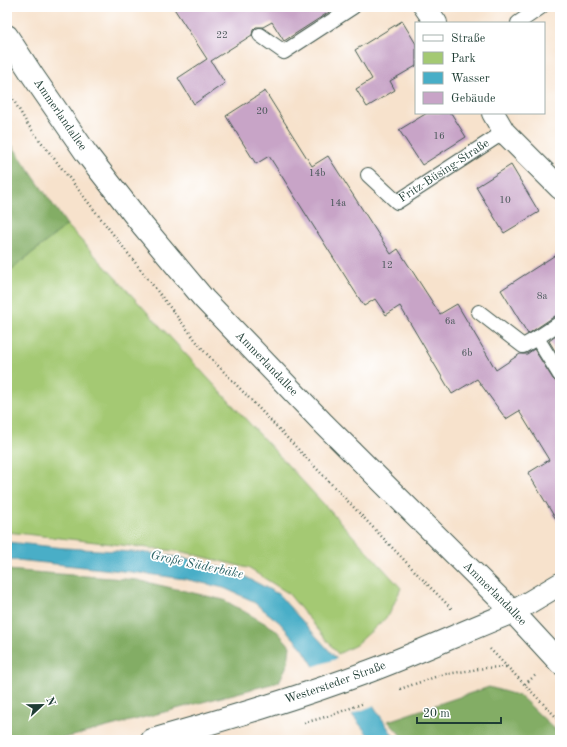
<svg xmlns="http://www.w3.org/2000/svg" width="567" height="747" font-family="'Old Standard TT',serif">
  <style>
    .green { fill: #a4c973; stroke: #628354 }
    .forest { fill: #83ad65; stroke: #51754c }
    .water { fill: #48aec7; stroke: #34767e }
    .pier { fill: #f7e2cc }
    .building { fill: #c8a4c7 }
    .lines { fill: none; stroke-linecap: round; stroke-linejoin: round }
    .service-casing { stroke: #3f564b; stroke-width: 16 }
    .minor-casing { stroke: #3f564b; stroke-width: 24 }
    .secondary-casing { stroke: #3f564b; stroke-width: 24 }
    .path { stroke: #3f564b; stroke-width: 2.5; stroke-dasharray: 1 3; stroke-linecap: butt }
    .service { stroke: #fff; stroke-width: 14 }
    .minor { stroke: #fff; stroke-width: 22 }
    .secondary { stroke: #fff; stroke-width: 22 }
    .labels { text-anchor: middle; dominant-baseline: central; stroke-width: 3.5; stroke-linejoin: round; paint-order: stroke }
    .number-label { font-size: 10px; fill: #495759 }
    .street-label { font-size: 12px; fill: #1f3d34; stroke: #fff }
    .water-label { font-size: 13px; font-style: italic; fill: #2d6567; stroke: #fff }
  </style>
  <rect width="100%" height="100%" fill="#fff"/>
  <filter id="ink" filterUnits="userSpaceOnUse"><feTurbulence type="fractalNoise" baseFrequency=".025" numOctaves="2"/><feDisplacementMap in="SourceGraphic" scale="8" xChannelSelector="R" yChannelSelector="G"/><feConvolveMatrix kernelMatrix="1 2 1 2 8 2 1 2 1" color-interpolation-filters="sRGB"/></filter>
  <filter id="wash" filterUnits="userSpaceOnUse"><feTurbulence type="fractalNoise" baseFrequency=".012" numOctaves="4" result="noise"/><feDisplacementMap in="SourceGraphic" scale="16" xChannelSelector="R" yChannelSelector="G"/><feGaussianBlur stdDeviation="0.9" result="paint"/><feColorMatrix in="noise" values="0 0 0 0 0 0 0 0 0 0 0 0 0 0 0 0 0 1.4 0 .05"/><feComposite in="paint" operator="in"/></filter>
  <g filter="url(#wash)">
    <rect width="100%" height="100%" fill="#f7e2cc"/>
    <path class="green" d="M 67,225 L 401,588 L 389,615 L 356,645 L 338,654 L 288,593 L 248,568 L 184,552 L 7,532 L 7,273 Z"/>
    <g class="forest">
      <path d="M 7,138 L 67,225 L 7,273 Z"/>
      <path d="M 7,570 L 137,580 L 224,600 L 275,629 L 290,646 L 288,663 L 279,682 L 73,736 L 51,740 L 7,740 Z"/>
      <path d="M 489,687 L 520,696 L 560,734 L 560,740 L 405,740 L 388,721 Z"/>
    </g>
    <path class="water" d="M 7,542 L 65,548 L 150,553 L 201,561 L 244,576 L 278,594 L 335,657 L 373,705 L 396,740 L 372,740 L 313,665 L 303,649 L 279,622 L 251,600 L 224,588 L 185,579 L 132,572 L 7,559 Z"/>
    <path class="pier" d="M 339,658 L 375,705 L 350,715 L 312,667 Z"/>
    <g id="blocks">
      <g class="building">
        <path d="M 173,7 L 337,7 L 284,41 L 272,22 L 263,27 L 256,27 L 253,30 L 252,35 L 211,61 L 225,83 L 194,104 L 178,78 L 207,59 Z"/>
        <path d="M 402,21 L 416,44 L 416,66 L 390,81 L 395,90 L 367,107 L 356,89 L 372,79 L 355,50 Z"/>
        <path d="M 265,91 L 312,166 L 328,156 L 391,254 L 398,249 L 440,314 L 457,304 L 496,370 L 520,354 L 527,354 L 534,349 L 553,379 L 556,382 L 560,383 L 560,526 L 528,473 L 549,460 L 519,411 L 506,419 L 477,379 L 452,394 L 400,306 L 386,315 L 375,299 L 364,306 L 269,156 L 256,164 L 226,116 Z"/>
        <path d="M 427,113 L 451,113 L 466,137 L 422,165 L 399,130 Z"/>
        <path d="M 511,165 L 539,212 L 504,233 L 476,187 Z"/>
        <path d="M 560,252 L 560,315 L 555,316 L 528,334 L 501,290 Z"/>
        <path d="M 560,333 L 560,359 L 549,341 Z"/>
      </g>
    </g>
  </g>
  <g filter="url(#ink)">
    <use href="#blocks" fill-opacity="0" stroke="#3f564b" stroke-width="1"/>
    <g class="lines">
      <defs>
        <g id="service">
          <path d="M 518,23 L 541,7"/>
          <path d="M 260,35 L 284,52 L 353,7"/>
          <path id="s1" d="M 368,175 L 397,202 L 504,132"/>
          <path d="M 479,312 L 523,346 L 537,338"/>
          <path d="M 560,323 L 537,338 L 560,375"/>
        </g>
        <g id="minor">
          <path d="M 425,7 L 436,23"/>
          <path d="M 493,113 L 504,132 L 560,188"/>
          <path d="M 513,612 L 560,584"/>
        </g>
        <g id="secondary">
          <path id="s2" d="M 7,36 L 33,76 L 86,153 L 143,226 L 204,299 L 324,424 L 513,612 L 560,663"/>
          <path id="s3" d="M 152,740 C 226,719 298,698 370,671 C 418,653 465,631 513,612"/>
        </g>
      </defs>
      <use href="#service" class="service-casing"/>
      <use href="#minor" class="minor-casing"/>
      <use href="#secondary" class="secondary-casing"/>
      <g class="path">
        <path d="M 7,89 L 28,125 L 204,351 L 430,587 L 453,610"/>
        <path d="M 490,649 L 560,721"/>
        <path d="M 525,684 L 537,674"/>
        <path d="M 400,689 L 441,675 L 485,668 L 506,667"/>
        <path d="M 304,723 L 332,715 L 364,703"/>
      </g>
      <use href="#service" class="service"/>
      <use href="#minor" class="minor"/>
      <use href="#secondary" class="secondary"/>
    </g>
  </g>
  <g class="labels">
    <g class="number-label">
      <text x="222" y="35">22</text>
      <text x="262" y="111">20</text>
      <text x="439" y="136">16</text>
      <text x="317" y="173">14b</text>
      <text x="505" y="200">10</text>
      <text x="338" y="203">14a</text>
      <text x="387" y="265">12</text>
      <text x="542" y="296">8a</text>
      <text x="450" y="321">6a</text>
      <text x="467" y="353">6b</text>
    </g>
    <g class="street-label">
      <text stroke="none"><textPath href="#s2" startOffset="95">Ammerlandallee</textPath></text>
      <text stroke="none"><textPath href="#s1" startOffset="96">Fritz-Büsing-Straße</textPath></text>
      <text stroke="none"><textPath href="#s2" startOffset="419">Ammerlandallee</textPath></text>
      <text stroke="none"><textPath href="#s2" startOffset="743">Ammerlandallee</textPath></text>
      <text stroke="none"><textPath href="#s3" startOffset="192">Westersteder Straße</textPath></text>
    </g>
    <g class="water-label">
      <text transform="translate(197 565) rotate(12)">Große Süderbäke</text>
    </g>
  </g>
  <rect width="567" height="747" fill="none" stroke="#fff" stroke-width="24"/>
  <rect x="415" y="22" width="130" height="92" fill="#ffffff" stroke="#a5b1ae"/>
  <rect x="423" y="35" width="20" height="6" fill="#ffffff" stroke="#a5b1ae"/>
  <text x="451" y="42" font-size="12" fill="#1f3d34">Straße</text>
  <rect x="423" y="52" width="20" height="12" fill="#a4c973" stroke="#a5b1ae"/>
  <text x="451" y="62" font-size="12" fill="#1f3d34">Park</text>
  <rect x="423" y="72" width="20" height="12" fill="#48aec7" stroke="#a5b1ae"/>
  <text x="451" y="82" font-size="12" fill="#1f3d34">Wasser</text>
  <rect x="423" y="92" width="20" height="12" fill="#c8a4c7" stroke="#a5b1ae"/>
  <text x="451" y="102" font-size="12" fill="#1f3d34">Gebäude</text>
  <g transform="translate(42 705) rotate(68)" stroke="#ffffff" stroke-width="3" paint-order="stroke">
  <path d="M0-3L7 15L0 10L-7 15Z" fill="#1f3d34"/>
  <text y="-6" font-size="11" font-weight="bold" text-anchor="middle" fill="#1f3d34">N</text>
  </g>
  <path d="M417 717v6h84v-6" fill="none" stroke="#1f3d34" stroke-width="2"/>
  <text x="423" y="717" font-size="12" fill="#1f3d34" stroke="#ffffff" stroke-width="3" paint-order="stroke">20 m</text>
</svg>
